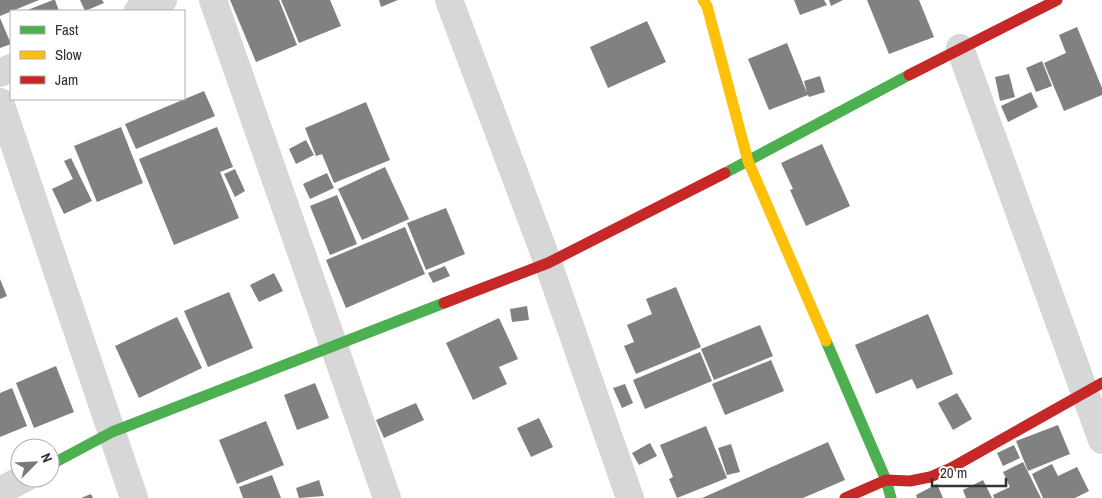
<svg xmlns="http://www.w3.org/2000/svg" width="1102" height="498" font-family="'Archivo Narrow',sans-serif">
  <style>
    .building { fill: #818181 }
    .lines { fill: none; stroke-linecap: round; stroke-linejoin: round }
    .street { stroke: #d7d7d7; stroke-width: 28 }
    .fast { stroke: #4caf50; stroke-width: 11 }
    .slow { stroke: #ffc107; stroke-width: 11 }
    .jam { stroke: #c62828; stroke-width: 11 }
  </style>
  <rect width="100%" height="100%" fill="#fff"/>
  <g class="building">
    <path d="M 0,0 L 39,0 L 0,16 Z"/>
    <path d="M 55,0 L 59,11 L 25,11 L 53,0 Z"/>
    <path d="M 80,0 L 102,0 L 104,3 L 85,11 Z"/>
    <path d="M 230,0 L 279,0 L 297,45 L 256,62 Z"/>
    <path d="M 281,0 L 330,0 L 341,26 L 299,43 Z"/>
    <path d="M 379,0 L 398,0 L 381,7 Z"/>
    <path d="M 794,0 L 824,0 L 827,5 L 800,15 Z"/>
    <path d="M 829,0 L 843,0 L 831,6 Z"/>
    <path d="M 867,0 L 919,0 L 934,37 L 889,54 Z"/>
    <path d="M 0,18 L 11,44 L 0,48 Z"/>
    <path d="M 647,21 L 666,62 L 608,88 L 590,47 Z"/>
    <path d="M 1077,27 L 1102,88 L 1102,95 L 1064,111 L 1044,63 L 1066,53 L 1059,35 Z"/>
    <path d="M 787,43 L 807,93 L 804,81 L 820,76 L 825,92 L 809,97 L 808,95 L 769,110 L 748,59 Z"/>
    <path d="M 1042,61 L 1052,86 L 1036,92 L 1026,68 Z"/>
    <path d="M 1009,74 L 1015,97 L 1000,101 L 995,77 Z"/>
    <path d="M 204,91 L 215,116 L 136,149 L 125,124 Z"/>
    <path d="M 1031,92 L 1038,107 L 1008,122 L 1001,106 Z"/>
    <path d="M 366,102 L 390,160 L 334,183 L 322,154 L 316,156 L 305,128 Z"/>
    <path d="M 121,127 L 143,183 L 97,202 L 74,146 Z"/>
    <path d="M 217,127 L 233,167 L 220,172 L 239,218 L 174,245 L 139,159 Z"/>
    <path d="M 306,140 L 314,155 L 296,164 L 289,149 Z"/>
    <path d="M 822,144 L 850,206 L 806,226 L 790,190 L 793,189 L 781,163 Z"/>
    <path d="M 71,158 L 92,201 L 64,214 L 52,189 L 73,179 L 64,161 Z"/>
    <path d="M 385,167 L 409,219 L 362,240 L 338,189 Z"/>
    <path d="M 235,169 L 245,191 L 235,197 L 224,174 Z"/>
    <path d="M 327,173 L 334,188 L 310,199 L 303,184 Z"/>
    <path d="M 337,195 L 357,244 L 330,255 L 310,206 Z"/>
    <path d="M 446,208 L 465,254 L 426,270 L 407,223 Z"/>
    <path d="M 405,227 L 425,274 L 346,308 L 326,260 Z"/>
    <path d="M 445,266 L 450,276 L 433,283 L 428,273 Z"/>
    <path d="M 274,273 L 283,291 L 259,302 L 250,285 Z"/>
    <path d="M 0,279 L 7,296 L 0,299 Z"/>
    <path d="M 676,287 L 701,347 L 636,374 L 624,346 L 634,342 L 627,325 L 652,314 L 646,299 Z"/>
    <path d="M 229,292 L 253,348 L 208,367 L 184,311 Z"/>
    <path d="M 527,306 L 529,320 L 512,322 L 510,309 Z"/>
    <path d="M 928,314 L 953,374 L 917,389 L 912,379 L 876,394 L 855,345 Z"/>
    <path d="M 177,317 L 202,368 L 139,398 L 115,346 Z"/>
    <path d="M 499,318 L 518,359 L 499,367 L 507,384 L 473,400 L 446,343 Z"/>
    <path d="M 760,325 L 773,356 L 714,380 L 701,349 Z"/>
    <path d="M 700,352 L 712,381 L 645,409 L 633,380 Z"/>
    <path d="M 771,360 L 784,391 L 725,415 L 712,384 Z"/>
    <path d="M 56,366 L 74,412 L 34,428 L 16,383 Z"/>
    <path d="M 315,383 L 329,418 L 297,430 L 284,395 Z"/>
    <path d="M 625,384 L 633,403 L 622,408 L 613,388 Z"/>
    <path d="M 12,388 L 27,426 L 0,437 L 0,393 Z"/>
    <path d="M 957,393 L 972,419 L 953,430 L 938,403 Z"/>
    <path d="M 416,403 L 424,420 L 384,438 L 376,420 Z"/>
    <path d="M 539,418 L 553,447 L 531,457 L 517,428 Z"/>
    <path d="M 266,421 L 284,465 L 237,484 L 219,440 Z"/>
    <path d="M 1058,425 L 1070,454 L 1028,471 L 1016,441 Z"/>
    <path d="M 706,426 L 727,478 L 677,498 L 669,479 L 673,477 L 660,445 Z"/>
    <path d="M 828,442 L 845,480 L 803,498 L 702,498 Z"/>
    <path d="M 650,443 L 657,456 L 639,465 L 632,453 Z"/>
    <path d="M 731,444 L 740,472 L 727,475 L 718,448 Z"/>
    <path d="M 1014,445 L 1020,458 L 1003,466 L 997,453 Z"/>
    <path d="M 1023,462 L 1041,498 L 994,498 L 993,495 L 1010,487 L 1003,472 Z"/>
    <path d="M 1052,464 L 1058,476 L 1077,467 L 1089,491 L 1075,498 L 1043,498 L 1032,474 Z"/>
    <path d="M 272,475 L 281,498 L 243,498 L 239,487 Z"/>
    <path d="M 319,480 L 324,496 L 299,498 L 296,488 Z"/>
    <path d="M 983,480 L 992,498 L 966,498 L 963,490 Z"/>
    <path d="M 937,484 L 943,498 L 917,498 L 916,495 Z"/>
    <path d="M 91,494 L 93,498 L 81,498 Z"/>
  </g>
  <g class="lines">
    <g class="street">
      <path d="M 213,0 L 387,498"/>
      <path d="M 449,0 L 548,263 L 630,498"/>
      <path d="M 138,11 L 163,0"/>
      <path d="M 960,48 L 1102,440"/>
      <path d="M 0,73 L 11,68"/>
      <path d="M 0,102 L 134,498"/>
      <path d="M 0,491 L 25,478"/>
    </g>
    <g class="fast">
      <path d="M 725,173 L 909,75"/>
      <path d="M 826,341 L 886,480 L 891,498"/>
      <path d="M 50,465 L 112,432 L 444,303"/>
    </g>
    <path class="slow" d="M 703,0 L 707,6 L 748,161 L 826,341"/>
    <g class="jam">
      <path d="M 909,75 L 1057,0"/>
      <path d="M 444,303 L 548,263 L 725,173"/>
      <path d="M 845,498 L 886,480 L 910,481 L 930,477 L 951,468 L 1102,383"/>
    </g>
  </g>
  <rect x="10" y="10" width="175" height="90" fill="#ffffff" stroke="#adadad"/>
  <rect x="20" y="26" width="25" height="8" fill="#4caf50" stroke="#adadad"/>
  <text x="55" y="35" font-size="15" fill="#333333">Fast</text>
  <rect x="20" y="51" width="25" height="8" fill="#ffc107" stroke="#adadad"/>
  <text x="55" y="60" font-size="15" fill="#333333">Slow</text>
  <rect x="20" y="76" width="25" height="8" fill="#c62828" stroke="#adadad"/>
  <text x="55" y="85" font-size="15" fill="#333333">Jam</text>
  <g transform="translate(35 463) rotate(66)"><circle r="24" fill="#ffffff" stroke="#adadad"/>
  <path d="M0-4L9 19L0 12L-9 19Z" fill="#7a7a7a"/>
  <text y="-8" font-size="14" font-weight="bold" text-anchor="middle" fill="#333333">N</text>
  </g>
  <path d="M932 478v8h74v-8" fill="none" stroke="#333333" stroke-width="2.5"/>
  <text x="940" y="478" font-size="15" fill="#333333" stroke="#ffffff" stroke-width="4" paint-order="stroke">20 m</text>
</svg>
